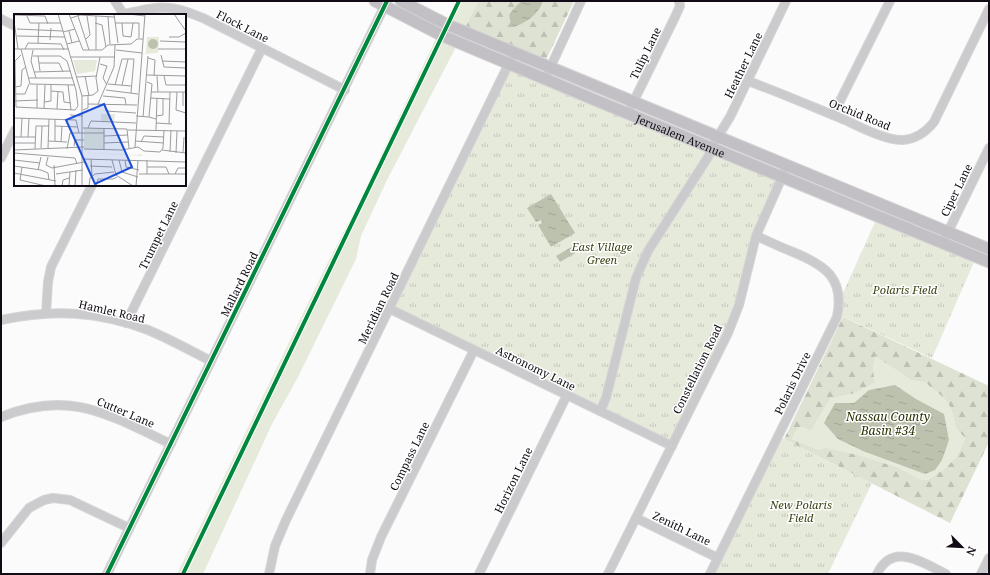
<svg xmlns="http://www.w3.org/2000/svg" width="990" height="575" font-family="'Noto Serif',serif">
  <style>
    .grass { fill: #e6eadb }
    .forest { fill: url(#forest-firs); fill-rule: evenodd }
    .park { fill: url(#park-tufts) }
    .water { fill: url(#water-ripples) }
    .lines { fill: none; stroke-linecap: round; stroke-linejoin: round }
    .minor-casing { stroke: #d6d5d6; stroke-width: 10 }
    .secondary-casing { stroke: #d6d5d6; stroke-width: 13 }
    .minor { stroke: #cbcacd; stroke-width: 8 }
    .secondary { stroke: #c2c0c4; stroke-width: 11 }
    .cycleway-casing { stroke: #fff; stroke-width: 6 }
    .cycleway { stroke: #00873e; stroke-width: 4 }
    .labels { text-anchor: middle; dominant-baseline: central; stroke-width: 3; stroke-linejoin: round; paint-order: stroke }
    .street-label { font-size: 11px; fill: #110b15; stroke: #fff }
    .park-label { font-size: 11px; font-style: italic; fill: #3a4313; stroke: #fff }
    .water-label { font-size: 12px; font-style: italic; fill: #283100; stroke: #fff }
    .inset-road { fill: none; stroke: #9d9b9f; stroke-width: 1 }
    .view { fill: #1d4ed8; fill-opacity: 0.15; stroke: #1d4ed8; stroke-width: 2 }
    .inset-edge { fill: none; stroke: #110b15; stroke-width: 2 }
  </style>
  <defs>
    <pattern id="forest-firs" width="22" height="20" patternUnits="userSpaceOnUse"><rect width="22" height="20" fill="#dde2d2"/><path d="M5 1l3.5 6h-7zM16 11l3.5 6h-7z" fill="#bdc1b3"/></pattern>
    <pattern id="park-tufts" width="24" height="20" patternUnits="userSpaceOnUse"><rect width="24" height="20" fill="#e6eadb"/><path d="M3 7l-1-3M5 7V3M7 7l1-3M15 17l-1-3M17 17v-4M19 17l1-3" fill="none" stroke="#c4c7bb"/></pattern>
    <pattern id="water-ripples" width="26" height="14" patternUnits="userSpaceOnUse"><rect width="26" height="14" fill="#bdc2af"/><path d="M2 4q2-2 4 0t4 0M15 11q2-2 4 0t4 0" fill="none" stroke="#a1a596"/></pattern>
  </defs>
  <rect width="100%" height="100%" fill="#fbfbfb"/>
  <g class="grass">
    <path d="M 457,1 L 478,1 L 465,28 L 448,20 Z"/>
    <path d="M 437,36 L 457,45 L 387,180 L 361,236 L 356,259 L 298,377 L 272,424 L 203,574 L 177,574 L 325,268 L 357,206 Z"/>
    <path d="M 875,356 L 911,380 L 926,383 L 944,398 L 951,408 L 956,428 L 965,438 C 957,462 948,466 928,480 L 919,479 L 908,474 L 819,450 L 792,439 L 798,427 L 803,427 L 811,431 L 830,399 L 855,393 L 875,383 L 873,370 Z"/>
  </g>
  <g class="forest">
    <path d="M 478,1 L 574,1 L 546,60 L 465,28 Z"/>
    <path d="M 843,317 L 989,386 L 989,442 L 950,523 L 784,439 ZM 875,356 L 911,380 L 926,383 L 944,398 L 951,408 L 956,428 L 965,438 C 957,462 948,466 928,480 L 919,479 L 896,467 L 857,455 L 825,448 L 819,450 L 792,439 L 798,427 L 803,427 L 811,431 L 830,399 L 855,393 L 875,383 L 873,370 Z"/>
  </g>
  <g class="park">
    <path d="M 512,59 L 783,172 L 746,257 L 738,306 L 670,446 L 391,309 Z"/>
    <path d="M 875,222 L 974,262 L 932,358 L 837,314 L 839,302 Z"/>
    <path d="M 780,437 L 872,483 L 828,574 L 713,574 Z"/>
  </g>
  <g class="water">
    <path d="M 521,1 L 543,1 C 538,15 527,22 514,27 C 504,12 512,13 521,1 Z"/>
    <path d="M 551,194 L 575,233 L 551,247 L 538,225 L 542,223 L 541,220 L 536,222 L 527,208 Z"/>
    <path d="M 580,242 L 584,248 L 560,262 L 556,256 Z"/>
    <path d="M 895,385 L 916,399 L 944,414 L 949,440 L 942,460 L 935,470 L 925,474 L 863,451 L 838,439 L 824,423 L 835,403 L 854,403 L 869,390 Z"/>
  </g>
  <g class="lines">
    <defs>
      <g id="minor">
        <path d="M 115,1 L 124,15"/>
        <path d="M 124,14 C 139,11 155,6 170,8 C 182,9 192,14 203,18 L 345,90"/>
        <path d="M 1,19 L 15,26"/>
        <path d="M 545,79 L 581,1"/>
        <path d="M 748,81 C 781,93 813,107 845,120 C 860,127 887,141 903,140 C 916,139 926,132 934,122 L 989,9"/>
        <path d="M 628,113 L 675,17 L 680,6 L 679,1"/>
        <path d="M 833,115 L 890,1"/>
        <path d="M 1,158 L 15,130"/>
        <path d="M 946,236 L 989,148"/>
        <path d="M 390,309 L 672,446"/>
        <path d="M 46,313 L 48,282 L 51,267 L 92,185"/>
        <path d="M 1,320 C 53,309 98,311 148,330 C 170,339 191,351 211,361"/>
        <path d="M 126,323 L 262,48"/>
        <path d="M 600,411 L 606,398 L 636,278 L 648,251 L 708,157 L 717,138 L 730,117 L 786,1"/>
        <path d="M 1,417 C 70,389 109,415 171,444"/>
        <path d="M 636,518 L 718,558"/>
        <path d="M 1,543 L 29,508 L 44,500 L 53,498 L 70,500 L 129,528"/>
        <path d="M 107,574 L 387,1"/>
        <path d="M 269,574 L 275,546 L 286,520 L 514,53"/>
        <path d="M 370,574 L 372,560 L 381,537 L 474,350"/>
        <path d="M 479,574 L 567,395"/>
        <path d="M 608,574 L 728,333 L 739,305 L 756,236 L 787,166"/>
        <path d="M 710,574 L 837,317 C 845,278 825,265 793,252 C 780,247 768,241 756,236"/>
        <path d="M 877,574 C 893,541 923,563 946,574"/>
        <path d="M 981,574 L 989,558"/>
      </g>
      <g id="secondary">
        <path id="s1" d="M 375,1 L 443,36 L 595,100 L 989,262"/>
        <path d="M 401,1 L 448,25 L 989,249"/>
      </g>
    </defs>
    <use href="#minor" class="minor-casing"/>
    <use href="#secondary" class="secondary-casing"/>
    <use href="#minor" class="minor"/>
    <use href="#secondary" class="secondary"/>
    <defs>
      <g id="cycleway">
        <path d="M 107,574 L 387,1"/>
        <path d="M 183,574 L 459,1"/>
      </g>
    </defs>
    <use href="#cycleway" class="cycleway-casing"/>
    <use href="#cycleway" class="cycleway"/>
  </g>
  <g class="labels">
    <g class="street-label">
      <text transform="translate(243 26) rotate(27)">Flock Lane</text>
      <text transform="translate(645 53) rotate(-64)">Tulip Lane</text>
      <text transform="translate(743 65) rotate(-64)">Heather Lane</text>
      <text transform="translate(860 114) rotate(22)">Orchid Road</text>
      <text stroke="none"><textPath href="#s1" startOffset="334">Jerusalem Avenue</textPath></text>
      <text transform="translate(956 190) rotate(-64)">Ciper Lane</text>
      <text transform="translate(158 235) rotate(-64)">Trumpet Lane</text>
      <text transform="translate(239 284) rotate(-64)">Mallard Road</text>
      <text transform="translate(378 308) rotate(-64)">Meridian Road</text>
      <text transform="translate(112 311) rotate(13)">Hamlet Road</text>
      <text transform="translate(536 368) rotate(26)">Astronomy Lane</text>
      <text transform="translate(697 369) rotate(-64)">Constellation Road</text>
      <text transform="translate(792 383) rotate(-64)">Polaris Drive</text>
      <text transform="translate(126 412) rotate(23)">Cutter Lane</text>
      <text transform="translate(409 456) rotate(-64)">Compass Lane</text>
      <text transform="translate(513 480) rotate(-64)">Horizon Lane</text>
      <text transform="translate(682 528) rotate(26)">Zenith Lane</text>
    </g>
    <g class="park-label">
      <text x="602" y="246">East Village<tspan x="602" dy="13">Green</tspan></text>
      <text x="905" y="289">Polaris Field</text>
      <text x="801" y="504">New Polaris<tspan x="801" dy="13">Field</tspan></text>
    </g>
    <g class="water-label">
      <text x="888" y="416">Nassau County<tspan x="888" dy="14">Basin #34</tspan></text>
    </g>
  </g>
  <g transform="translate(14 14)">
    <rect width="172" height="172" fill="#fbfbfb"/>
    <path d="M 133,23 L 145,23 L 144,39 L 128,40 L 132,39 ZM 71,139 L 125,141 L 125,139 L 129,142 Z" fill="#e6eadb"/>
    <path d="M 59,46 L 83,46 L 81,57 L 63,60 ZM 87,100 L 101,100 L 100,108 L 87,107 ZM 90,114 L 90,136 L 70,135 L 70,115 Z" fill="#e6eadb"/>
    <path d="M134 30a5 5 0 1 1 10 0a5 5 0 1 1-10 0Z" fill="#bdc2af"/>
    <path class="inset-road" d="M 44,0 L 68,82 L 68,172M 55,0 L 69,36 L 88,36 L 94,31 L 117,30 L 123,25 L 129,25M 100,0 L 104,29M 115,0 L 131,2M 160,0 L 172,17M 0,1 L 31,2 L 34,10M 13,2 L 16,9 L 47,9M 64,2 L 75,36M 82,2 L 82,36M 94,3 L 96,30M 57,4 L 66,1 L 100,3M 0,7 L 4,35M 81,9 L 88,11 L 92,33M 101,9 L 125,9 L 125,24M 108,9 L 109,22 L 117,23M 3,15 L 49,17M 55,17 L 58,29M 49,18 L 61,15M 3,22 L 51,23M 117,23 L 119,9M 155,23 L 165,23 L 172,19M 72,25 L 76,21 L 73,2M 36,26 L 37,14M 146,27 L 172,28M 24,29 L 25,9M 53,30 L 65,27M 0,35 L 55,35M 7,35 L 16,70 L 61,71M 11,35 L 14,29 L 47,30 L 50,36M 144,35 L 172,35M 19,36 L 17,47 L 22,64M 102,36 L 128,39M 7,41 L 1,47 L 2,93 L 61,96 L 64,92M 147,41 L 150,53 L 172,54M 19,42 L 46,42 L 53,47 L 62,76 L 64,92M 24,42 L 26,57M 57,43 L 101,43M 134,44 L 141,46 L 140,62M 148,47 L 172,48M 25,49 L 45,49 L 49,58M 86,50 L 93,52 L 89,64 L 93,71M 20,58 L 57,57M 133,61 L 172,62M 71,62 L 75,82M 143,62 L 144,78M 150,62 L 152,71 L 172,71M 63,63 L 83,62M 14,64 L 59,64M 133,68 L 138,70 L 135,103 L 142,105M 94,70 L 117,72M 54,71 L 57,96M 101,71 L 108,45 L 120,45 L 117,79M 108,71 L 114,45M 1,73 L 7,72 L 8,56 L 12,53M 92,76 L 124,80M 37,77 L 49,78 L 50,88 L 57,89M 137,78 L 172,78M 163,78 L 162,96 L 172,99M 1,80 L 11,80 L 15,70M 68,82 L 79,81 L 84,77 L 82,64 L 86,43M 89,82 L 111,84 L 112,91M 136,84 L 156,85M 1,87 L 24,86M 30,88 L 37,87 L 37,71M 74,90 L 123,91M 84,90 L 100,53 L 101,31M 91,90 L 92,97 L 122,99M 169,92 L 169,78M 23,94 L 23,71M 30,94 L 31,71M 43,95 L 44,77M 69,96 L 74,94 L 74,82M 56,101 L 69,102M 122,102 L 135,103M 142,102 L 149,101 L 149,84M 129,103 L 134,42M 0,104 L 62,106 L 65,119M 142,109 L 158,110M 155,110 L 156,78M 41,112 L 64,113M 69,114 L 113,115 L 115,134M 74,114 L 77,107 L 122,109M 114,116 L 172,117M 142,116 L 143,84M 90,122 L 114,121M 0,123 L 21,123M 7,123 L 8,104M 14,123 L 15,104M 34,127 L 53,128M 41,127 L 41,105M 121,127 L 150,129M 47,128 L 48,112M 127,128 L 130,122 L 150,123M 0,129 L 21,129M 90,129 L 114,128M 60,132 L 61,126 L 70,126M 121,133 L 131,0M 27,134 L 28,112M 34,134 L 35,105M 21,135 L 22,112 L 35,112M 53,135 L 56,119 L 90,119M 70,135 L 108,136 L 124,133 L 130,137 L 146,138 L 149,134 L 150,116M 0,136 L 70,133M 90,136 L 90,114M 148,136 L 172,139M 156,138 L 157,116M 0,139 L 61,144 L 63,150M 162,139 L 163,117M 169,139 L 170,123M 34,143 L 32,151 L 38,154 L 70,148M 69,145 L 172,148M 77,145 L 78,162M 0,146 L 26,149M 98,146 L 102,161 L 119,172M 105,146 L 108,158 L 124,163M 111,146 L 112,153 L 125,156M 40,151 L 41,172M 0,152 L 27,156 L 34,159 L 35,166M 76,152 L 98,153M 8,153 L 6,166 L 32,172M 133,153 L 152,153 L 155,160M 24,156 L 27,143M 0,159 L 42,167M 42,160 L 69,156M 125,160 L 172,160M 133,160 L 133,146M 161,160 L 164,154 L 172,154M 48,172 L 49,166 L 55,164M 55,172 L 56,158M 61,172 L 62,156M 75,172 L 76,164 L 81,160 L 100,158M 82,172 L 84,165 L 99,165 L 103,163M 122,172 L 124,147"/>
    <path class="view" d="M 90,90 L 118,153 L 81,170 L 52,106 Z"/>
    <rect width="172" height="172" class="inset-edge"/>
  </g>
  <rect width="990" height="575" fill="none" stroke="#110b15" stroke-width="4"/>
  <g transform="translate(962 547) rotate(114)" stroke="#ffffff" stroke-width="3" paint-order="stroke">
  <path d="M0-3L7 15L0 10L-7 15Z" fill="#110b15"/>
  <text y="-6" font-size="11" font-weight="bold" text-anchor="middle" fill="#110b15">N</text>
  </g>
</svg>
